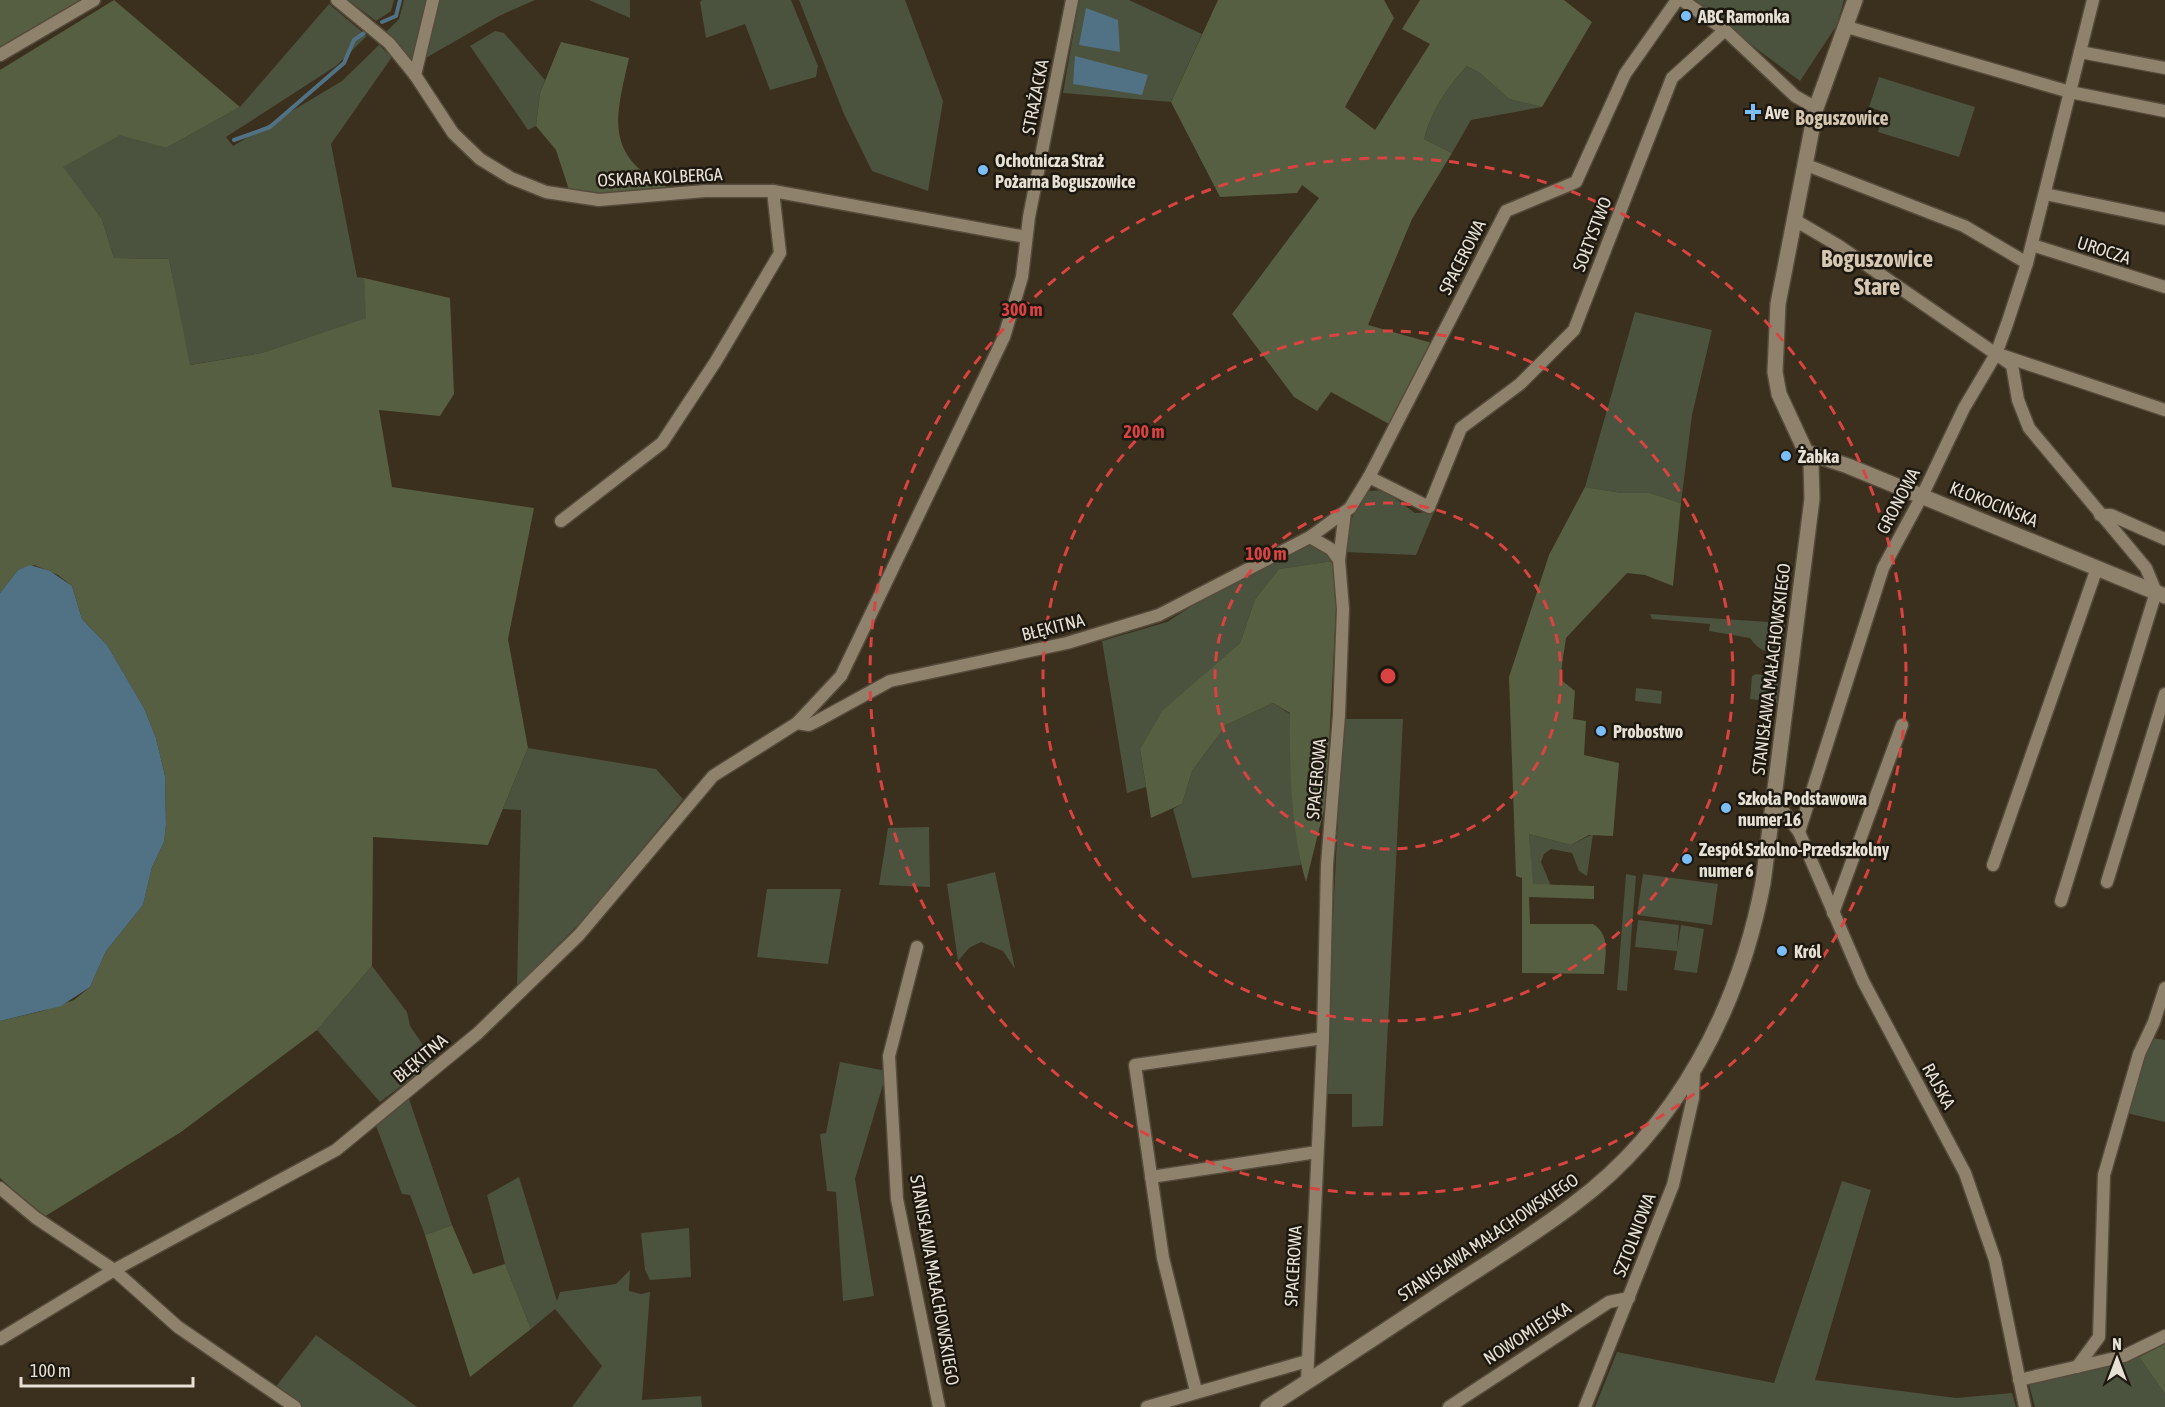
<svg xmlns="http://www.w3.org/2000/svg" width="2165" height="1407" font-family="'Asap Condensed',sans-serif">
  <style>
    .green { fill: #4b523d }
    .forest { fill: #565f41 }
    .water { fill: #507284 }
    .lines { fill: none; stroke-linecap: round; stroke-linejoin: round }
    .stream { stroke: #507284; stroke-width: 4 }
    .minor-casing { stroke: #554b3b; stroke-width: 15 }
    .tertiary-casing { stroke: #554b3b; stroke-width: 18 }
    .minor { stroke: #8f826d; stroke-width: 12 }
    .tertiary { stroke: #8f826d; stroke-width: 15 }
    .ring { fill: none; stroke: #d94442; stroke-width: 3; stroke-dasharray: 10 8 }
    .poi-dot { fill: #7cbef9; stroke: #1d1810; stroke-width: 2 }
    .labels { text-anchor: middle; dominant-baseline: central; stroke-width: 5; stroke-linejoin: round; paint-order: stroke }
    .poi-label { font-size: 18px; font-weight: bold; fill: #e7e0d5; stroke: #1d1810; text-anchor: start }
    .street-label { font-size: 18px; fill: #e7e0d5; stroke: #1d1810 }
    .neighbourhood-label { font-size: 20px; font-weight: bold; fill: #d5c7b1; stroke: #1d1810 }
    .district-label { font-size: 24px; font-weight: bold; fill: #d5c7b1; stroke: #1d1810 }
    .centre { fill: #d94442; stroke: #1d1810; stroke-width: 3 }
    .ring-label { font-size: 18px; text-anchor: middle; font-weight: bold; fill: #d94442; stroke: #1d1810; stroke-width: 5; stroke-linejoin: round; paint-order: stroke }
  </style>
  <rect width="100%" height="100%" fill="#3b2f1d"/>
  <g class="green">
    <path d="M 348,0 L 394,0 L 391,11 L 376,21 Z"/>
    <path d="M 404,0 L 429,0 L 413,63 L 386,32 L 399,19 Z"/>
    <path d="M 439,0 L 535,0 L 499,16 L 424,59 Z"/>
    <path d="M 589,0 L 630,0 L 630,18 Z"/>
    <path d="M 702,0 L 791,0 L 818,66 L 816,77 L 770,90 L 745,24 L 706,38 L 700,2 Z"/>
    <path d="M 799,0 L 905,0 L 943,101 L 928,191 L 872,171 L 844,114 Z"/>
    <path d="M 1079,0 L 1129,0 L 1202,34 L 1171,102 L 1063,93 Z"/>
    <path d="M 1691,0 L 1844,0 L 1837,25 L 1800,81 Z"/>
    <path d="M 329,4 L 367,36 L 336,66 L 226,137 L 233,146 L 342,81 L 379,45 L 392,57 L 331,144 L 357,277 L 364,278 L 367,318 L 262,353 L 189,365 L 169,259 L 114,258 L 102,219 L 62,167 L 120,134 L 166,148 L 240,107 Z"/>
    <path d="M 495,31 L 504,33 L 545,80 L 540,93 L 536,126 L 528,130 L 470,46 Z"/>
    <path d="M 1467,66 L 1480,73 L 1509,99 L 1542,107 L 1471,120 L 1452,153 L 1424,139 C 1432,110 1446,89 1467,66 Z"/>
    <path d="M 1879,77 L 1975,107 L 1959,157 L 1878,132 L 1884,112 L 1869,107 Z"/>
    <path d="M 1635,312 L 1712,330 L 1692,415 L 1681,503 L 1650,493 L 1622,493 L 1585,487 Z"/>
    <path d="M 1384,490 L 1415,513 L 1434,512 L 1416,555 L 1344,552 C 1348,529 1352,509 1368,491 Z"/>
    <path d="M 1309,544 L 1322,546 L 1333,561 L 1279,569 L 1255,599 L 1240,643 L 1162,712 L 1140,749 L 1146,787 L 1127,793 L 1102,641 L 1167,622 L 1209,595 Z"/>
    <path d="M 1650,614 L 1785,623 L 1782,655 C 1767,653 1759,651 1750,638 L 1709,631 L 1710,624 L 1652,619 Z"/>
    <path d="M 1756,674 L 1779,677 L 1777,703 L 1750,699 L 1752,676 Z"/>
    <path d="M 1636,688 L 1662,691 L 1661,704 L 1635,701 Z"/>
    <path d="M 1273,703 L 1290,714 L 1290,756 L 1301,865 L 1192,878 L 1173,809 L 1182,804 L 1192,771 L 1226,725 Z"/>
    <path d="M 1343,719 L 1403,719 L 1383,1126 L 1352,1127 L 1352,1094 L 1324,1094 Z"/>
    <path d="M 528,748 L 656,769 L 683,799 L 588,915 L 517,986 L 521,810 L 503,809 Z"/>
    <path d="M 929,827 L 930,887 L 879,885 L 888,828 Z"/>
    <path d="M 1529,834 L 1571,845 L 1593,834 L 1587,876 L 1579,871 L 1572,853 L 1551,849 L 1544,854 L 1541,862 L 1551,886 L 1532,884 Z"/>
    <path d="M 995,872 L 1015,969 L 1003,951 L 981,942 L 969,948 L 958,961 L 947,884 Z"/>
    <path d="M 1626,874 L 1636,876 L 1627,991 L 1617,990 Z"/>
    <path d="M 1643,874 L 1718,884 L 1712,925 L 1637,915 Z"/>
    <path d="M 767,889 L 841,889 L 828,964 L 757,957 Z"/>
    <path d="M 1638,920 L 1679,925 L 1677,950 L 1681,925 L 1704,929 L 1697,973 L 1674,970 L 1677,951 L 1635,947 Z"/>
    <path d="M 372,966 L 407,1012 L 410,1026 L 434,1061 L 380,1102 L 317,1030 Z"/>
    <path d="M 2152,1038 L 2165,1040 L 2165,1122 L 2126,1113 L 2145,1050 Z"/>
    <path d="M 840,1062 L 887,1071 L 855,1179 L 874,1296 L 843,1301 L 836,1192 L 827,1191 L 820,1134 L 826,1133 Z"/>
    <path d="M 409,1099 L 452,1225 L 425,1235 L 410,1195 L 402,1194 L 376,1126 Z"/>
    <path d="M 519,1177 L 557,1301 L 560,1292 L 616,1284 L 630,1270 L 629,1291 L 641,1294 L 650,1292 L 642,1400 L 701,1396 L 702,1407 L 572,1407 L 602,1366 L 555,1309 L 531,1329 L 505,1264 L 487,1195 Z"/>
    <path d="M 1842,1181 L 1871,1190 L 1815,1380 L 1956,1398 L 2012,1393 L 2016,1407 L 1595,1407 L 1617,1352 L 1774,1383 Z"/>
    <path d="M 689,1228 L 691,1277 L 650,1280 L 645,1270 L 641,1233 Z"/>
    <path d="M 316,1335 L 417,1407 L 300,1407 L 274,1389 Z"/>
    <path d="M 2139,1357 L 2165,1394 L 2165,1407 L 2035,1407 L 2029,1385 Z"/>
  </g>
  <g class="forest">
    <path d="M 0,0 L 86,0 L 0,48 Z"/>
    <path d="M 114,0 L 240,107 L 166,148 L 120,135 L 63,167 L 102,219 L 114,258 L 169,259 L 190,365 L 262,353 L 366,318 L 364,278 L 450,298 L 454,394 L 440,416 L 379,410 L 392,487 L 534,508 L 508,639 L 528,748 L 488,845 L 373,837 L 372,966 L 317,1030 L 181,1132 L 44,1217 L 0,1178 L 0,1021 L 42,1011 L 74,1000 L 90,987 L 106,951 L 143,905 L 152,867 L 164,842 L 166,825 L 165,776 L 156,738 L 144,708 L 107,645 L 82,619 L 72,586 L 58,575 L 34,565 L 18,570 L 0,593 L 0,70 Z"/>
    <path d="M 1218,0 L 1384,0 L 1394,18 L 1345,107 L 1375,130 L 1430,44 L 1402,29 L 1420,0 L 1564,0 L 1592,22 L 1542,107 L 1509,99 L 1480,73 L 1467,66 C 1446,89 1432,110 1424,139 L 1452,153 L 1412,219 L 1368,325 L 1432,343 L 1389,424 L 1331,392 L 1317,411 L 1294,397 L 1232,314 L 1319,198 L 1302,185 L 1297,193 L 1220,197 L 1171,102 Z"/>
    <path d="M 561,42 L 629,58 C 616,116 603,155 667,187 L 596,194 L 569,190 L 556,150 L 536,126 L 540,93 Z"/>
    <path d="M 1585,487 L 1622,493 L 1650,493 L 1681,503 L 1673,586 L 1645,575 L 1627,573 L 1566,638 L 1560,679 L 1575,691 L 1573,719 L 1586,721 L 1584,755 L 1619,763 L 1613,836 L 1589,835 L 1571,845 L 1529,834 L 1533,884 L 1594,886 L 1594,899 L 1529,897 L 1530,924 L 1593,924 C 1611,935 1605,955 1604,974 L 1522,973 L 1522,878 L 1516,876 L 1509,677 L 1549,555 Z"/>
    <path d="M 1333,561 L 1338,571 L 1326,802 L 1306,882 C 1291,833 1289,765 1290,713 L 1273,703 L 1226,725 L 1192,771 L 1182,804 L 1151,818 L 1140,749 L 1162,711 L 1240,643 L 1255,599 L 1279,569 Z"/>
    <path d="M 452,1225 L 473,1274 L 505,1264 L 531,1329 L 470,1377 L 425,1235 Z"/>
    <path d="M 2165,1344 L 2165,1394 L 2139,1357 Z"/>
  </g>
  <g class="water">
    <path d="M 1086,8 L 1118,20 L 1120,52 L 1079,45 Z"/>
    <path d="M 1075,56 L 1148,75 L 1142,95 L 1073,84 Z"/>
    <path d="M 30,565 L 50,571 L 72,586 L 82,619 L 107,645 L 144,708 L 156,738 L 165,776 L 166,825 L 164,842 L 152,867 L 143,905 L 106,951 L 90,987 L 61,1006 L 0,1021 L 0,593 L 18,570 Z"/>
  </g>
  <g class="lines">
    <g class="stream">
      <path d="M 382,22 L 396,16 L 400,0"/>
      <path d="M 234,140 L 270,127 L 344,63 L 354,40 L 364,33"/>
    </g>
    <defs>
      <g id="minor">
        <path d="M 337,0 L 389,43 L 415,75 L 453,133 L 480,159 L 511,178 L 546,192 L 599,200 L 705,191 L 773,191 L 1026,237"/>
        <path d="M 1682,0 L 1725,30 L 1795,96 L 1816,108"/>
        <path d="M 1847,27 L 2070,92 L 2165,111"/>
        <path d="M 2080,52 L 2165,68"/>
        <path d="M 0,55 L 94,0"/>
        <path d="M 415,75 L 433,0"/>
        <path d="M 1804,164 L 1964,226 L 2027,263"/>
        <path d="M 2045,194 L 2165,219"/>
        <path d="M 1793,219 L 1839,246 L 2012,365 L 2018,400 L 2029,428 L 2146,568 L 2156,592 L 2061,901"/>
        <path d="M 2032,245 L 2165,287"/>
        <path d="M 2004,356 L 2165,410"/>
        <path d="M 1369,477 L 1506,211 L 1576,182 L 1625,74 L 1677,0"/>
        <path d="M 2100,515 L 2111,515 L 2165,539"/>
        <path d="M 561,521 L 662,443 L 716,361 L 780,253 L 773,191"/>
        <path d="M 1339,560 L 1345,512"/>
        <path d="M 797,723 L 809,725 L 819,720 L 890,681 L 1067,643 L 1159,615 L 1310,537 L 1350,508 L 1369,477 L 1429,507 L 1461,428 L 1520,384 L 1574,330 L 1672,78 L 1725,30"/>
        <path d="M 1775,800 L 1799,832 L 1863,981 L 1965,1173 L 1995,1260 L 2025,1407"/>
        <path d="M 1799,832 L 1883,568 L 1922,496 L 1964,408 L 1996,354 L 2007,324 L 2027,263 L 2093,0"/>
        <path d="M 1993,865 L 2097,568"/>
        <path d="M 2107,882 L 2165,694"/>
        <path d="M 1833,913 L 1902,725"/>
        <path d="M 917,947 L 889,1056 L 897,1199 L 939,1407"/>
        <path d="M 1151,1177 L 1317,1152"/>
        <path d="M 0,1188 L 36,1218 L 114,1270 L 178,1327 L 295,1407"/>
        <path d="M 0,1339 L 114,1270 L 336,1150 L 478,1033 L 579,935 L 713,776 L 797,723 L 841,676 L 1004,337 L 1022,277 L 1029,217 L 1072,0"/>
        <path d="M 2077,1367 L 2099,1337 L 2104,1175 L 2139,1054 L 2154,1022 L 2165,988"/>
        <path d="M 2019,1380 L 2124,1356 L 2165,1336"/>
        <path d="M 1307,1382 L 1323,1038 L 1327,865 L 1339,715 L 1343,609 L 1339,560 L 1331,549 L 1310,537"/>
        <path d="M 1196,1391 L 1163,1258 L 1135,1065 L 1323,1038"/>
        <path d="M 1147,1407 L 1307,1361"/>
        <path d="M 1449,1407 L 1609,1302 L 1629,1298"/>
        <path d="M 1585,1407 L 1673,1185 L 1693,1098 L 1694,1071"/>
      </g>
      <g id="tertiary">
        <path d="M 1806,452 L 1848,466 L 2165,596"/>
        <path d="M 1268,1407 C 1331,1367 1392,1326 1454,1285 C 1494,1259 1536,1233 1574,1204 C 1678,1127 1739,1008 1763,883 L 1812,499 L 1811,463 L 1779,394 L 1775,372 L 1778,304 L 1816,108 L 1855,0"/>
      </g>
    </defs>
    <use href="#minor" class="minor-casing"/>
    <use href="#tertiary" class="tertiary-casing"/>
    <use href="#minor" class="minor"/>
    <use href="#tertiary" class="tertiary"/>
  </g>
  <g class="ring">
    <circle cx="1388" cy="676" r="173"/>
    <circle cx="1388" cy="676" r="345"/>
    <circle cx="1388" cy="676" r="518"/>
  </g>
  <g class="poi-dot">
    <circle cx="1686" cy="16" r="6"/>
    <path d="M1750 103h6v6h6v6h-6v6h-6v-6h-6v-6h6z"/>
    <circle cx="983" cy="170" r="6"/>
    <circle cx="1786" cy="456" r="6"/>
    <circle cx="1601" cy="731" r="6"/>
    <circle cx="1726" cy="808" r="6"/>
    <circle cx="1687" cy="859" r="6"/>
    <circle cx="1782" cy="951" r="6"/>
  </g>
  <g class="labels">
    <g class="poi-label">
      <text x="1698" y="16">ABC Ramonka</text>
      <text x="1765" y="112">Ave</text>
      <text x="995" y="160">Ochotnicza Straż<tspan x="995" dy="21">Pożarna Boguszowice</tspan></text>
      <text x="1798" y="456">Żabka</text>
      <text x="1613" y="731">Probostwo</text>
      <text x="1738" y="798">Szkoła Podstawowa<tspan x="1738" dy="21">numer 16</tspan></text>
      <text x="1699" y="849">Zespół Szkolno-Przedszkolny<tspan x="1699" dy="21">numer 6</tspan></text>
      <text x="1794" y="951">Król</text>
    </g>
    <g class="street-label">
      <text transform="translate(1035 97) rotate(-79)">STRAŻACKA</text>
      <text transform="translate(660 177) rotate(-3)">OSKARA KOLBERGA</text>
      <text transform="translate(1592 234) rotate(-69)">SOŁTYSTWO</text>
      <text transform="translate(2104 250) rotate(18)">UROCZA</text>
      <text transform="translate(1462 257) rotate(-63)">SPACEROWA</text>
      <text transform="translate(1898 501) rotate(-62)">GRONOWA</text>
      <text transform="translate(1994 504) rotate(22)">KŁOKOCIŃSKA</text>
      <text transform="translate(1053 627) rotate(-14)">BŁĘKITNA</text>
      <text transform="translate(1771 669) rotate(-83)">STANISŁAWA MAŁACHOWSKIEGO</text>
      <text transform="translate(1316 779) rotate(-85)">SPACEROWA</text>
      <text transform="translate(420 1058) rotate(-40)">BŁĘKITNA</text>
      <text transform="translate(1939 1086) rotate(61)">RAJSKA</text>
      <text transform="translate(1634 1235) rotate(-69)">SZTOLNIOWA</text>
      <text transform="translate(1488 1237) rotate(-34)">STANISŁAWA MAŁACHOWSKIEGO</text>
      <text transform="translate(1293 1266) rotate(-87)">SPACEROWA</text>
      <text transform="translate(935 1280) rotate(80)">STANISŁAWA MAŁACHOWSKIEGO</text>
      <text transform="translate(1527 1333) rotate(-33)">NOWOMIEJSKA</text>
    </g>
    <g class="neighbourhood-label">
      <text x="1842" y="117">Boguszowice</text>
    </g>
    <g class="district-label">
      <text x="1877" y="258">Boguszowice<tspan x="1877" dy="28">Stare</tspan></text>
    </g>
  </g>
  <circle cx="1388" cy="676" r="9" class="centre"/>
  <g class="ring-label">
    <text x="1022" y="316">300 m</text>
    <text x="1144" y="438">200 m</text>
    <text x="1266" y="560">100 m</text>
  </g>
  <g transform="translate(2117 1359)" stroke="#1d1810" stroke-width="4.5" paint-order="stroke">
  <path d="M0-4.5L10 22L0 15L-10 22Z" fill="#e7e0d5"/>
  <text y="-9" font-size="16" font-weight="bold" text-anchor="middle" fill="#e7e0d5">N</text>
  </g>
  <path d="M21 1377v9h172v-9" fill="none" stroke="#e7e0d5" stroke-width="3"/>
  <text x="30" y="1377" font-size="18" fill="#e7e0d5" stroke="#1d1810" stroke-width="4.5" paint-order="stroke">100 m</text>
</svg>
